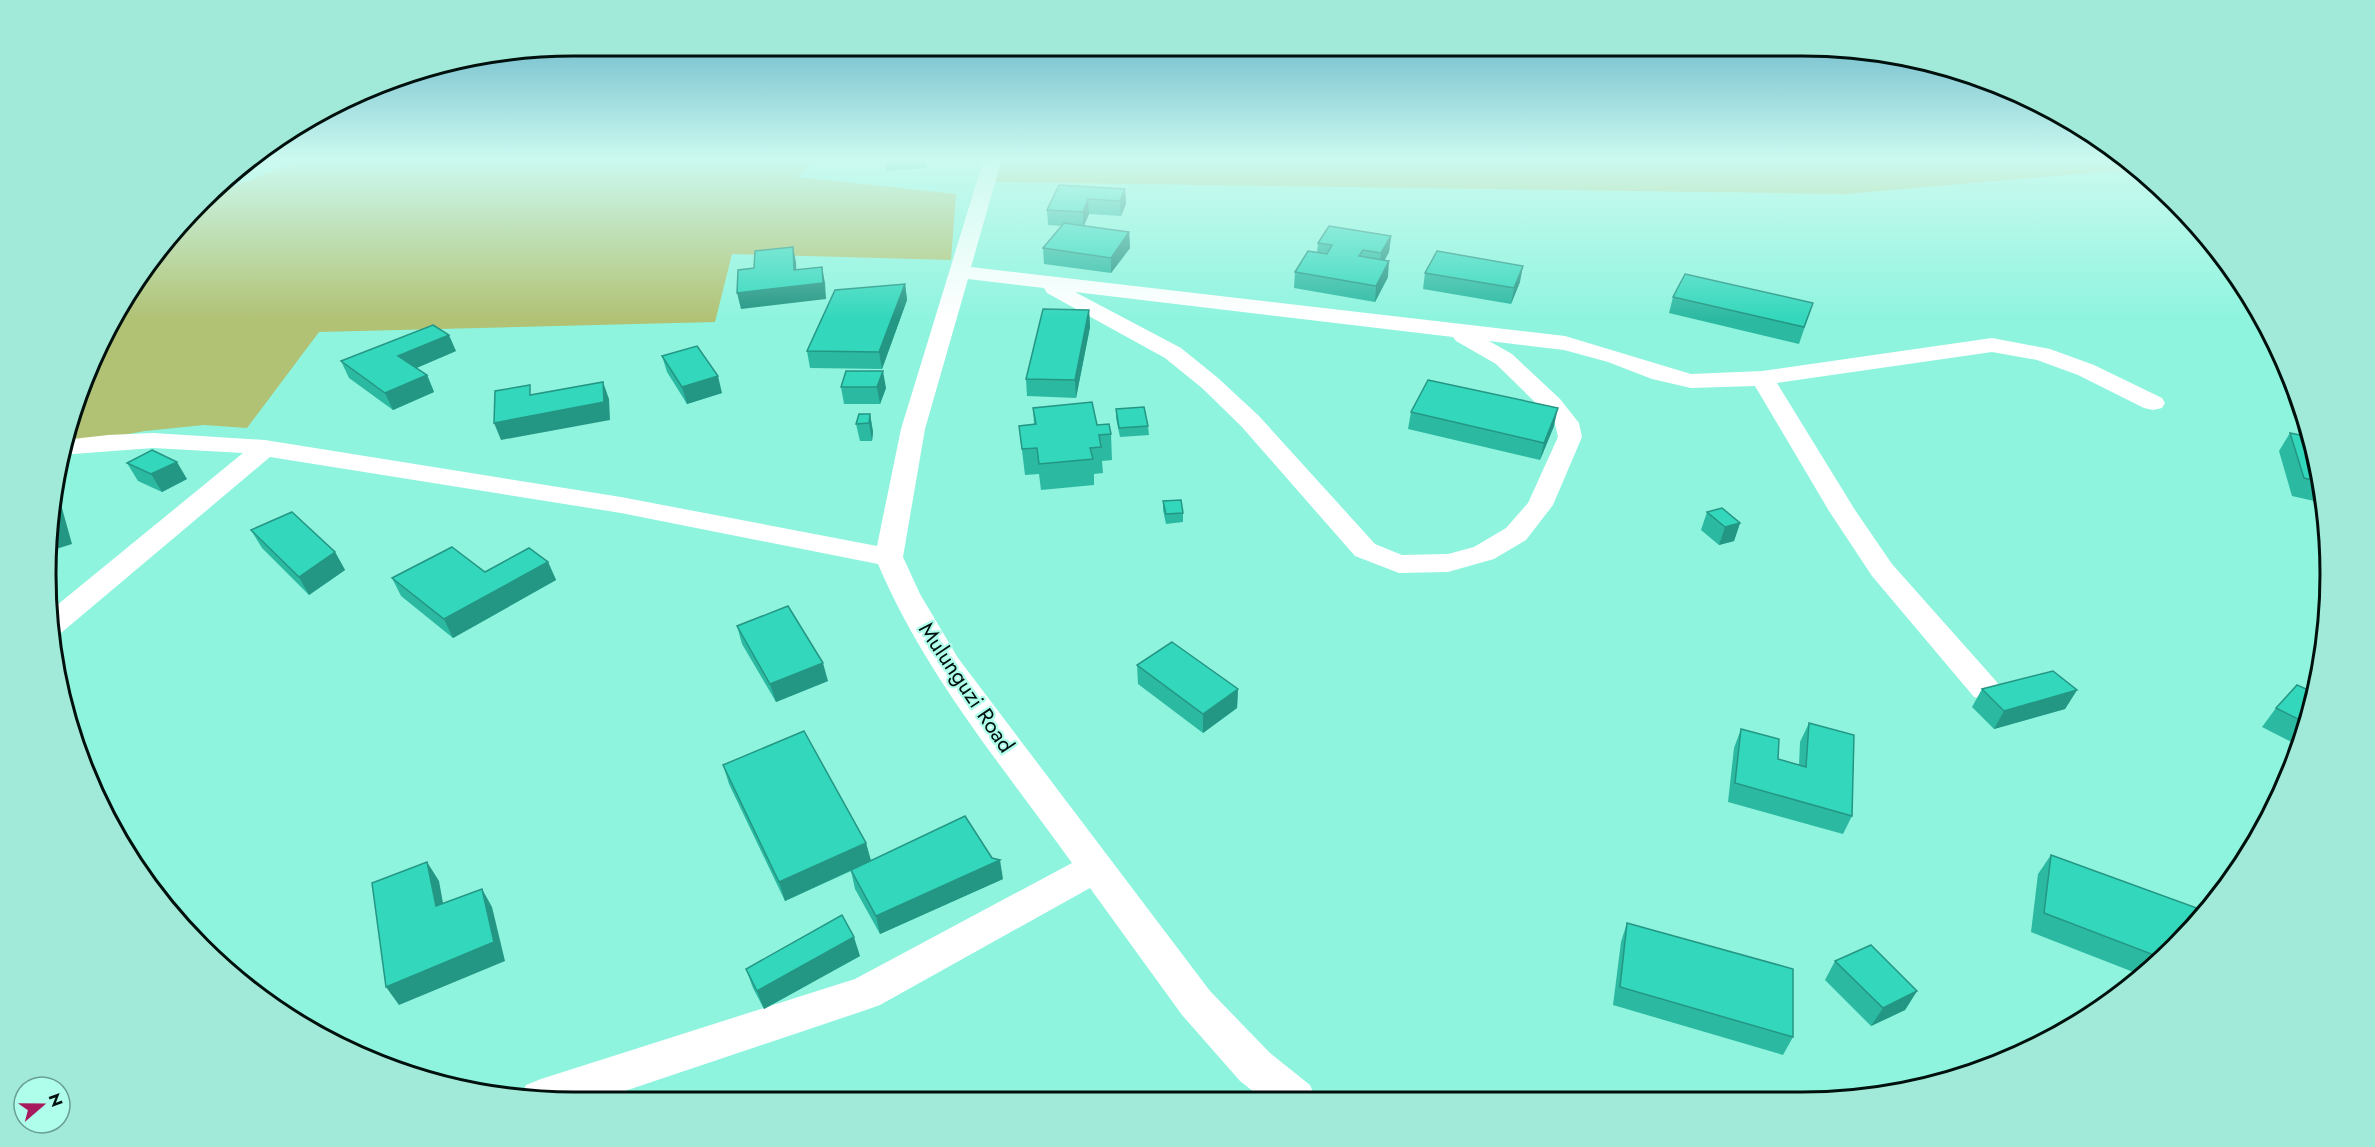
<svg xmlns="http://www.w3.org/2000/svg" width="2375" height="1147" font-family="Jost,sans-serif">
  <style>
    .green { fill: #b1c274 }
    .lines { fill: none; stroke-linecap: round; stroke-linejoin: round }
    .minor { fill: #fff; fill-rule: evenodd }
    .wall { fill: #2cb9a2 }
    .shaded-wall { fill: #249684 }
    .building { fill: #33d7bc; stroke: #249684; stroke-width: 1.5 }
    .labels { text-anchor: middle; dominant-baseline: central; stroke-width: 4.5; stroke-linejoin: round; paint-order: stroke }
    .street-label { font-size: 22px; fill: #00110d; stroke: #affdeb }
    .rim { fill: none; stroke: #00110d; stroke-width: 3 }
  </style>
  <rect width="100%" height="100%" fill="#8ef4de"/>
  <g class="green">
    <path d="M 305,158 L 817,158 L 798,177 L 956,194 L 951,260 L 732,254 L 715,322 L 319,332 L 247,428 L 204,425 L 145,431 L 62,446 L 85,371 L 134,280 L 214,194 Z"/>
    <path d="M 998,158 L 2125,158 L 2138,169 L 1845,194 L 992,182 Z"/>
  </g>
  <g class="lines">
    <path class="minor" d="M 984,158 L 1002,158 L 971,267 L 1565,336 L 1691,374 L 1762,371 L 1992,338 L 2050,349 L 2094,365 L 2162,398 L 2165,403 L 2162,408 L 2153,410 L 2144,408 L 2078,375 L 2037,360 L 1992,352 L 1777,383 L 1855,510 L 1892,564 L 1996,681 L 2001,689 L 1996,697 L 1985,700 L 1974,697 L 1872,576 L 1829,511 L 1755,386 L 1691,388 L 1652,379 L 1608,362 L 1564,350 L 1489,341 L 1512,354 L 1560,399 L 1579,423 L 1582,437 L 1553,505 L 1526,540 L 1494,559 L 1448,572 L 1399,573 L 1355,556 L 1241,426 L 1202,388 L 1165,358 L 1047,293 L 1044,288 L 968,279 L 925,429 L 903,557 L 920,594 L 958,658 L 1210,991 L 1270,1053 L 1310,1085 L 1316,1099 L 1264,1100 L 1240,1081 L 1182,1015 L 1090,888 L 880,1005 L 866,1010 L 592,1102 L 521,1097 L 526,1085 L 541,1079 L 855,979 L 1072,863 C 1003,767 924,673 878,564 L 621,513 L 270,457 L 61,633 L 50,636 L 51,610 L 243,453 L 153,448 L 60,455 L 64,440 L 108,435 L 153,433 L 265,440 L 621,497 L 877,546 L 901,429 ZM 1075,292 L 1453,337 L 1456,341 L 1496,364 L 1542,409 L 1555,424 L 1558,437 L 1528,503 L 1506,528 L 1474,547 L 1448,554 L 1402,555 L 1375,544 L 1259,416 L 1218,378 L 1181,348 Z"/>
  </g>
  <g class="wall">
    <path d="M 884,158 L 926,158 L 927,168 L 886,171 Z"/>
    <path d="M 1125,189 L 1126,204 L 1121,216 L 1089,214 L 1084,226 L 1129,232 L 1130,248 L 1111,273 L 1044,264 L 1043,248 L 1062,226 L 1048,225 L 1047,210 Z"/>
    <path d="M 1391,236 L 1389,252 L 1384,260 L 1388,277 L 1375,302 L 1294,288 L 1295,272 L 1317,252 L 1318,243 Z"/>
    <path d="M 1425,273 L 1520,282 L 1511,304 L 1423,289 Z"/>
    <path d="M 905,284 L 907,300 L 882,369 L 810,368 L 807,351 Z"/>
    <path d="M 1673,297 L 1813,303 L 1799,344 L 1669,313 Z"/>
    <path d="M 1089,310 L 1090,327 L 1076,398 L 1027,396 L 1026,379 Z"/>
    <path d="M 456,351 L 416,368 L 427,375 L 434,392 L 393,410 L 349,378 L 341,361 Z"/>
    <path d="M 662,356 L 722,393 L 687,404 L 667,372 Z"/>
    <path d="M 846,371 L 886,388 L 880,404 L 844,404 L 841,387 Z"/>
    <path d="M 1033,408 L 1097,425 L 1111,434 L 1112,460 L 1102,461 L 1103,473 L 1094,474 L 1094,485 L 1041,490 L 1039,474 L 1025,475 L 1019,426 L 1034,424 Z"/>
    <path d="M 1116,409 L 1148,426 L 1149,435 L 1120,437 L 1116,418 Z"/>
    <path d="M 1411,412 L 1554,426 L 1540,460 L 1408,429 Z"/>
    <path d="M 870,414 L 873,432 L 872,441 L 860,441 L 856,424 Z"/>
    <path d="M 2290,433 L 2320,471 L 2323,503 L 2292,496 L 2279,451 Z"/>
    <path d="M 127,463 L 187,479 L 162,492 L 138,481 Z"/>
    <path d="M 1163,501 L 1183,513 L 1183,522 L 1166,524 L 1163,510 Z"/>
    <path d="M 1707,512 L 1740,523 L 1734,541 L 1719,545 L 1701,530 Z"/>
    <path d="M 251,530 L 335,552 L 345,570 L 309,595 L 262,548 Z"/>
    <path d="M 548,562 L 556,580 L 453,638 L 401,596 L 392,578 L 485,572 Z"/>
    <path d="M 737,626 L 828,681 L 776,702 L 742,644 Z"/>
    <path d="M 1137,665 L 1238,689 L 1237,708 L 1203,733 L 1138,684 Z"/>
    <path d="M 1982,689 L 2077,690 L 2065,709 L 1994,729 L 1972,707 Z"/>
    <path d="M 2315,693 L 2299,746 L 2262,727 L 2276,708 Z"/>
    <path d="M 1809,723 L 1852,816 L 1843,834 L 1728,802 L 1734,748 L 1741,729 L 1778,759 L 1799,765 L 1800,742 Z"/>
    <path d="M 723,765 L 866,843 L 871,861 L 1003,879 L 880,934 L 855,889 L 851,871 L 785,901 L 729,784 Z"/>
    <path d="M 2051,855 L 2205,911 L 2141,975 L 2031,932 L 2038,874 Z"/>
    <path d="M 1627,923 L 1793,1037 L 1783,1055 L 1613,1005 L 1621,942 Z"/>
    <path d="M 860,956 L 764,1009 L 753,988 L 746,969 Z"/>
    <path d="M 1835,961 L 1917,991 L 1905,1010 L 1871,1026 L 1825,980 Z"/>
  </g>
  <g class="shaded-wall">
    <path d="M 1125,189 L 1126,204 L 1121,216 L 1120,201 Z"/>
    <path d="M 1088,199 L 1089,214 L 1083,227 L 1083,212 Z"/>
    <path d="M 1129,232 L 1130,248 L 1111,273 L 1111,258 Z"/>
    <path d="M 1391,236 L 1389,252 L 1380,269 L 1381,253 Z"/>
    <path d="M 793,247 L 796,262 L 797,286 L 794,270 Z"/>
    <path d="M 1389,261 L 1388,277 L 1375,302 L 1376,286 Z"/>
    <path d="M 1523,266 L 1520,282 L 1511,304 L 1514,288 Z"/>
    <path d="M 822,267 L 825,283 L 826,299 L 741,309 L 737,293 Z"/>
    <path d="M 905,284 L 907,300 L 882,369 L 879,352 Z"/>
    <path d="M 1089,310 L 1090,327 L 1076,398 L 1075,380 Z"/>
    <path d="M 449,335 L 456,351 L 405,373 L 398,356 Z"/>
    <path d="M 883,371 L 886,388 L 880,404 L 877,387 Z"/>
    <path d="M 427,375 L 434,392 L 393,410 L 385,393 Z"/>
    <path d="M 718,376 L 722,393 L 687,404 L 682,387 Z"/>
    <path d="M 603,382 L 609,399 L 610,420 L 501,440 L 494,423 Z"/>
    <path d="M 1558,408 L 1554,426 L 1540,460 L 1544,443 Z"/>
    <path d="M 870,414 L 873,432 L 872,441 L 869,423 Z"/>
    <path d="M 177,462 L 187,479 L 162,492 L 151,474 Z"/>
    <path d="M 54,493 L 60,501 L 72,544 L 53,550 Z"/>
    <path d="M 1740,523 L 1734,541 L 1719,545 L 1725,527 Z"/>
    <path d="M 335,552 L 345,570 L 309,595 L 299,577 Z"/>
    <path d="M 548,562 L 556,580 L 453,638 L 444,619 Z"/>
    <path d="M 823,663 L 828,681 L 776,702 L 770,684 Z"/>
    <path d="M 1238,689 L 1237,708 L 1203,733 L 1203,714 Z"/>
    <path d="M 2077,690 L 2065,709 L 1994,729 L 2004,711 Z"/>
    <path d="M 866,843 L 871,861 L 785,901 L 779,882 Z"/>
    <path d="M 1000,860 L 1003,879 L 880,934 L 876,916 Z"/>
    <path d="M 427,862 L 439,881 L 447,925 L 436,906 Z"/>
    <path d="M 482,889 L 492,907 L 505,961 L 399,1005 L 386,987 Z"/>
    <path d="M 854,937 L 860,956 L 764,1009 L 757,991 Z"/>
    <path d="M 1917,991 L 1905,1010 L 1871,1026 L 1883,1008 Z"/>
  </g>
  <g class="building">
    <path d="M 1059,185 L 1125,189 L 1120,201 L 1088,199 L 1083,212 L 1047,210 Z"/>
    <path d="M 1064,223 L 1129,232 L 1111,258 L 1043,248 Z"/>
    <path d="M 1329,226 L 1391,236 L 1381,253 L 1363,250 L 1359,256 L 1389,261 L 1376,286 L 1295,272 L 1308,251 L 1327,254 L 1332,245 L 1318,243 Z"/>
    <path d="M 793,247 L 794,270 L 822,267 L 823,283 L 737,293 L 738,270 L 754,268 L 755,251 Z"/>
    <path d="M 1437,251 L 1523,266 L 1514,288 L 1425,273 Z"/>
    <path d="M 1685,274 L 1813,303 L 1804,327 L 1673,297 Z"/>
    <path d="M 905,284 L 879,352 L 807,351 L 835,290 Z"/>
    <path d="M 1043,309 L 1089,310 L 1075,380 L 1026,379 Z"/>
    <path d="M 433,325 L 449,335 L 398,356 L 427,375 L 385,393 L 341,361 Z"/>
    <path d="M 697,346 L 718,376 L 682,387 L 662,356 Z"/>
    <path d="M 846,371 L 883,371 L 877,387 L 841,387 Z"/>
    <path d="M 1428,380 L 1558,408 L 1544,443 L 1411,412 Z"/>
    <path d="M 603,382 L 604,402 L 494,423 L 495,391 L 530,385 L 530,395 Z"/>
    <path d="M 1092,402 L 1097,425 L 1109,424 L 1111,434 L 1099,435 L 1101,447 L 1090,448 L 1093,459 L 1039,464 L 1037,448 L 1022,449 L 1019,426 L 1036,424 L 1033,408 Z"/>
    <path d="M 1144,407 L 1148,426 L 1119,428 L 1116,409 Z"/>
    <path d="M 859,414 L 870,414 L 869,423 L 856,424 Z"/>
    <path d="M 2290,433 L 2310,437 L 2320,471 L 2321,482 L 2304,478 Z"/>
    <path d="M 152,450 L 177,462 L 151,474 L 127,463 Z"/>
    <path d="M 1181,500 L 1183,513 L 1166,514 L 1163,501 Z"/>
    <path d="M 54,507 L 59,526 L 53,528 Z"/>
    <path d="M 1722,508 L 1740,523 L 1725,527 L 1707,512 Z"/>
    <path d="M 292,512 L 335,552 L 299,577 L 251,530 Z"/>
    <path d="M 452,547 L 485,572 L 529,548 L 548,562 L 444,619 L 392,578 Z"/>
    <path d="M 788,606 L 823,663 L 770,684 L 737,626 Z"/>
    <path d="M 1172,642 L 1238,689 L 1203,714 L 1137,665 Z"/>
    <path d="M 2053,671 L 2077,690 L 2004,711 L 1982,689 Z"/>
    <path d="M 2297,685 L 2315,693 L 2306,723 L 2276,708 Z"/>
    <path d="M 1809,723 L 1854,735 L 1852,816 L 1735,783 L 1741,729 L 1779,739 L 1778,759 L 1806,767 Z"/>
    <path d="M 804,731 L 866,843 L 779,882 L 723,765 Z"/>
    <path d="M 965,816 L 992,858 L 1000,860 L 876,916 L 851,870 Z"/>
    <path d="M 2051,855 L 2205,911 L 2159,957 L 2044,913 Z"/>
    <path d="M 427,862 L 436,906 L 482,889 L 494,942 L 386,987 L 372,883 Z"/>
    <path d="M 842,915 L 854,937 L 757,991 L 746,969 Z"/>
    <path d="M 1627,923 L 1793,969 L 1793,1037 L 1620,987 Z"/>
    <path d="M 1871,945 L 1917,991 L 1883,1008 L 1835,961 Z"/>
  </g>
  <linearGradient id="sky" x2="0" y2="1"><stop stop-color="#59acc3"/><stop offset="0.5" stop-color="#ccfaf0"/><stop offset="1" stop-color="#ccfaf0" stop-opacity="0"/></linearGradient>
  <rect width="2375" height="319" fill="url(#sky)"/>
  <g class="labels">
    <g class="street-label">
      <text transform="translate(967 687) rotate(56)">Mulunguzi Road</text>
    </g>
  </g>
  <path d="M0 0H2375V1147H0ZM574 56H1802A518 518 0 0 1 2320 574V574A518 518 0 0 1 1802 1092H574A518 518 0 0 1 56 574V574A518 518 0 0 1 574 56Z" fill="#a1ead9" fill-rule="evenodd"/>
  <path class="rim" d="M574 56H1802A518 518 0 0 1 2320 574V574A518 518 0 0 1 1802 1092H574A518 518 0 0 1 56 574V574A518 518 0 0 1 574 56Z"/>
  <g transform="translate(42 1105) rotate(70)"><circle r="28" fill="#affdeb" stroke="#699f92" stroke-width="1.5"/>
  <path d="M0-4.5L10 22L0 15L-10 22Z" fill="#a71b5e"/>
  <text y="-9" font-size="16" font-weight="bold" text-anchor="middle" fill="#00110d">N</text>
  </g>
</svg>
